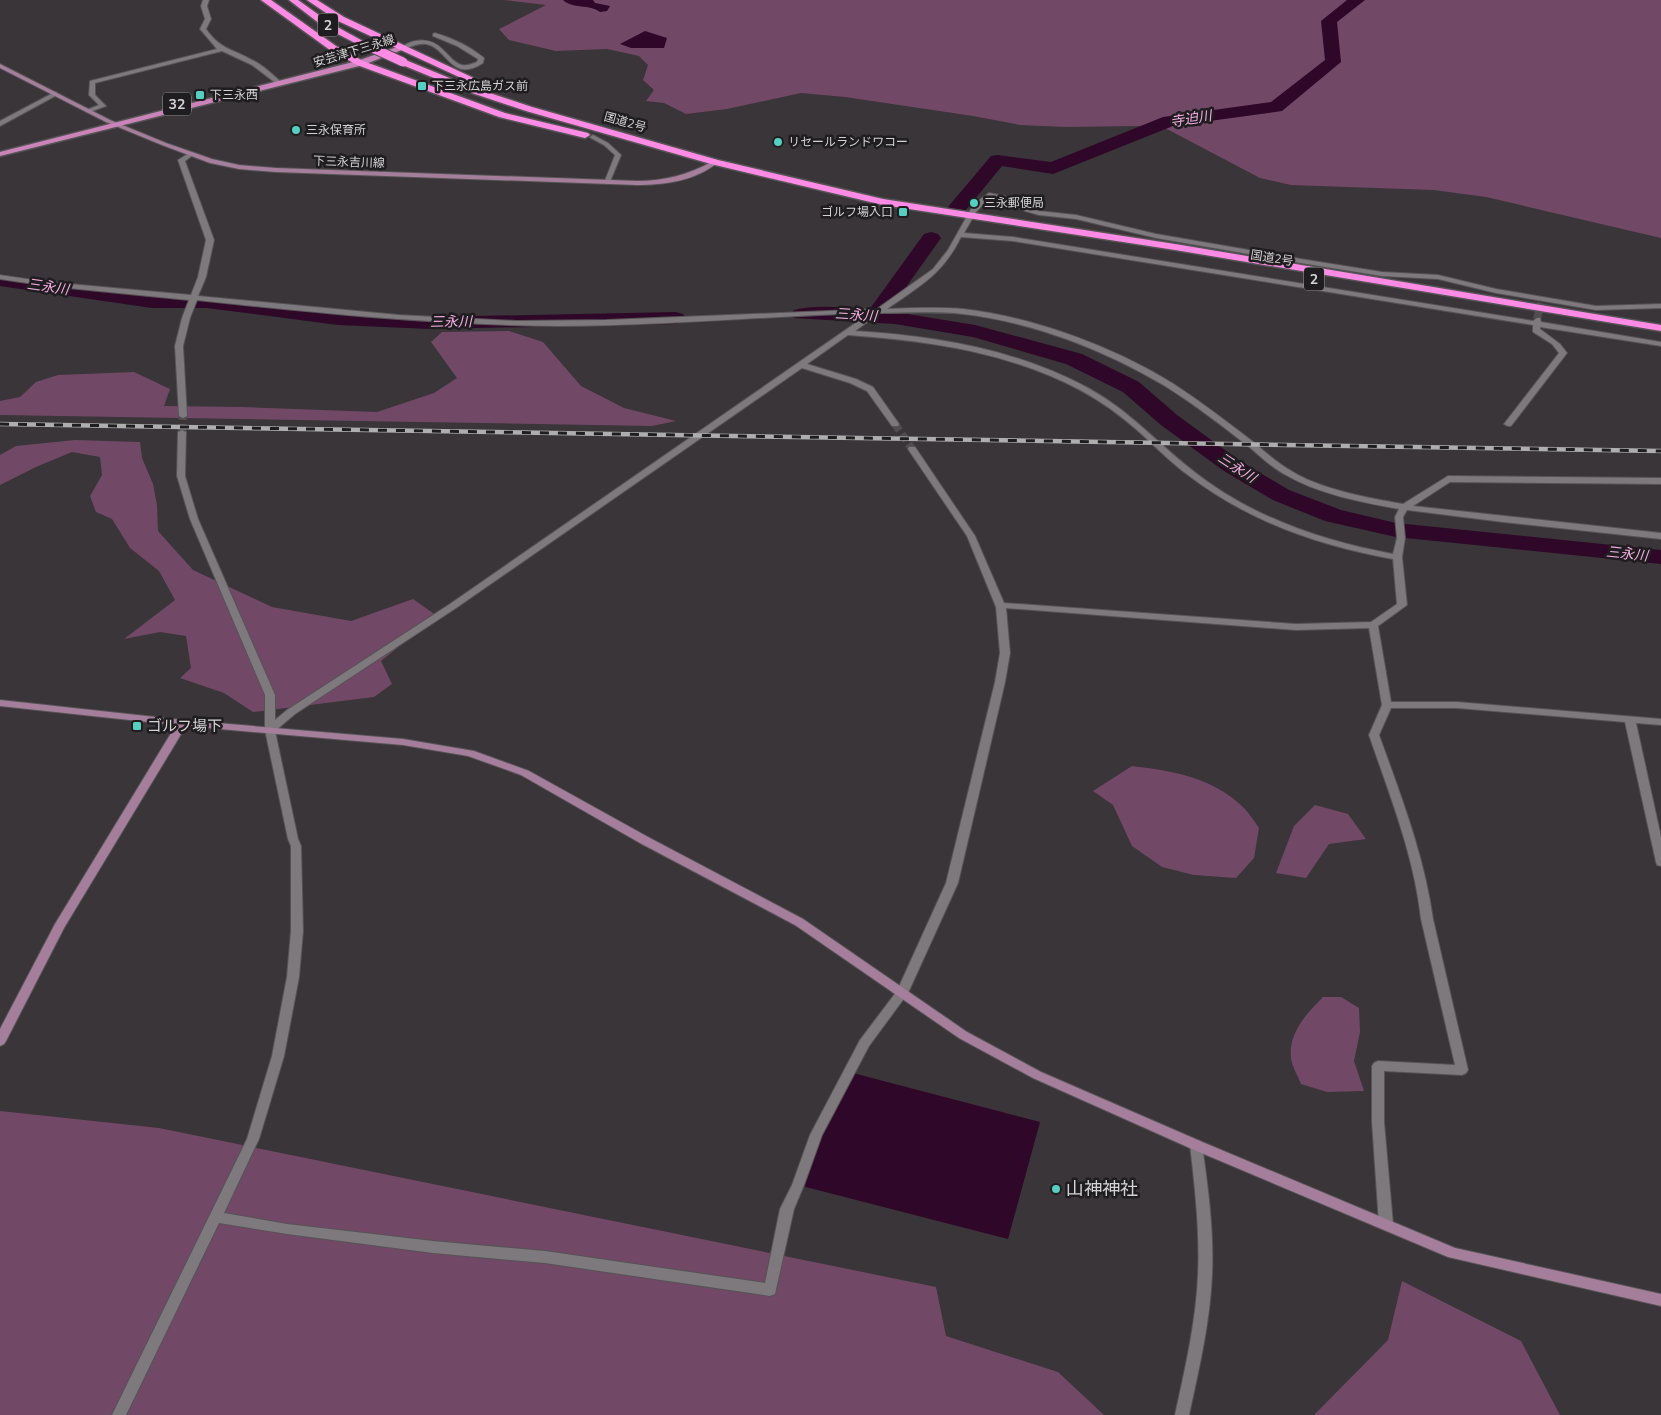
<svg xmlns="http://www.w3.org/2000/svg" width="1661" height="1415" font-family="'Nunito Sans','Noto Sans JP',sans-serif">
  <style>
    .green { fill: #724867 }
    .water { fill: #2f0728 }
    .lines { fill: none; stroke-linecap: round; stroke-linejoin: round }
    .river { fill: #2f0728; fill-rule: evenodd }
    .street-tunnel { stroke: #504d4f; stroke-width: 8; stroke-dasharray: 8 4; stroke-linecap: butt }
    .street-casing { stroke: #565355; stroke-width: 2 }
    .secondary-casing { stroke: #565355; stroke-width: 2 }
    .primary-casing { stroke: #565355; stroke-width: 3 }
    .highway-casing { stroke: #565355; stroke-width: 3 }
    .street { fill: #7d797c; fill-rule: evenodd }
    .secondary { fill: #a47e9b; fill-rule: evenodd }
    .primary { fill: #cb84ba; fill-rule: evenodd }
    .highway { fill: #ff8be4; fill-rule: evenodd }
    .rail-casing { stroke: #afadae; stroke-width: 4.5 }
    .rail { stroke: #1f1d1f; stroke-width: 3; stroke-dasharray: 9; stroke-linecap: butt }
    .highway-bridge-casing { stroke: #565355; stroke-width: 11; stroke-linecap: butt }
    .highway-bridge { stroke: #ff8be4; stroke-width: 9 }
    .poi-dot { fill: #57cec2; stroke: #1f1d1f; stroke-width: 2 }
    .labels { text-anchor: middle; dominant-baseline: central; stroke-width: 5; stroke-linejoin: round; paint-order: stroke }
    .far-street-label { font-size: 12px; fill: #d4d2d3; stroke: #1f1d1f }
    .far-poi-label { font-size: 12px; fill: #d4d2d3; stroke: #1f1d1f; text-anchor: start }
    .shield { fill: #1f1d1f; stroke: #9e9c9d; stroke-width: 1 }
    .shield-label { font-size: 14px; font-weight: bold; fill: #d4d2d3 }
    .far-water-label { font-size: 14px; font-style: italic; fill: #f6ade3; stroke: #1f1d1f }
    .poi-label { font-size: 15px; fill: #d4d2d3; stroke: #1f1d1f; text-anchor: start }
    .near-poi-label { font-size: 18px; fill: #d4d2d3; stroke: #1f1d1f; text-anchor: start }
  </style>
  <rect width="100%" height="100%" fill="#393538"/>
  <g class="green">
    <path d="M 504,0 L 1661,0 L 1661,238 L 1486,197 L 1433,190 L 1291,185 L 1260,178 L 1165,128 L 1142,126 L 1065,127 L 1020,125 L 973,116 L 845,97 L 801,93 L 727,109 L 686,114 L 664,103 L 646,101 L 654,90 L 643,80 L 648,65 L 639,56 L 607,49 L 556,51 L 509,40 L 499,29 L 546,5 Z"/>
    <path d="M 509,331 L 543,342 L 581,386 L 624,408 L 676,421 L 652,426 L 0,415 L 0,401 L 20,397 L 36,382 L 58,375 L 134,372 L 170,389 L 164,406 L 241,407 L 377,412 L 434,393 L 457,378 L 431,342 L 442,332 Z"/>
    <path d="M 75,440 L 140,442 L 142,458 L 153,484 L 157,505 L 158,531 L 193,570 L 272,607 L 351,621 L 413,599 L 437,616 L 381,661 L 392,684 L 374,697 L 253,712 L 224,693 L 180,678 L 191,668 L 186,636 L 160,632 L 124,639 L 175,600 L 159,571 L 130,548 L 112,519 L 96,512 L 90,496 L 102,475 L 100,457 L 72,452 L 36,467 L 0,485 L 0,455 L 16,446 Z"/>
    <path d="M 1132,766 C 1173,771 1212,777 1243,807 C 1249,813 1254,821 1259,828 L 1254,858 L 1236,878 L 1194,875 L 1162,867 L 1132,846 L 1113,805 L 1093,791 Z"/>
    <path d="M 1315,805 L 1348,814 L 1366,839 L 1329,844 L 1306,878 L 1276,873 L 1294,826 Z"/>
    <path d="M 1323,997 L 1341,997 L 1359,1008 L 1360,1032 L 1354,1061 L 1364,1091 L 1327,1092 L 1301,1084 C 1298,1076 1292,1067 1291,1058 C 1288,1033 1307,1013 1323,997 Z"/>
    <path d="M 0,1111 L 159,1128 L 936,1287 L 946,1336 L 1058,1372 L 1104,1415 L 0,1415 Z"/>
    <path d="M 1402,1281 L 1521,1341 L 1560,1415 L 1314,1415 L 1388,1340 Z"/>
  </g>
  <g class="water">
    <path d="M 563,0 L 593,0 L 595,3 L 610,6 L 607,11 L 600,12 C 590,4 572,9 563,0 Z"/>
    <path d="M 645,31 L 667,38 L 664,48 L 631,48 L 620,44 Z"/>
    <path d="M 849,1072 L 1040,1122 L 1008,1239 L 798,1185 Z"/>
  </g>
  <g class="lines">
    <g class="river">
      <path d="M 1347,0 L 1365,0 L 1337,22 L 1341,62 L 1282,111 L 1173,126 L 1053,174 L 1002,166 L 965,211 L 958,213 L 951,211 L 948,207 L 991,156 L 997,155 L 1051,162 L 1163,117 L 1271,102 L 1325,60 L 1321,21 Z"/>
      <path d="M 931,232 L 938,234 L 941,238 L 889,311 L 975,325 L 1082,354 L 1139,382 L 1177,415 L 1240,461 L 1289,490 L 1341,510 L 1396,523 L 1661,550 L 1661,564 L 1396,537 L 1325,521 L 1273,500 L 1224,471 L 1161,425 L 1123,392 L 1066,364 L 973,337 L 895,324 L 794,318 L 791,314 L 794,310 C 818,304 844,308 869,310 L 924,234 Z"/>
      <path d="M 0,274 L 152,296 L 207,296 L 338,313 L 430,317 L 676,312 L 683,314 L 686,318 L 683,322 L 676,324 L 430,329 L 338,325 L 207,308 L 152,308 L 0,286 Z"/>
    </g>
    <g class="street-tunnel">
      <path d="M 1537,319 L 1541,303"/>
      <path d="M 895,424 L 912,449"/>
      <path d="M 182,432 L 183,416"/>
    </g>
    <defs>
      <g id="street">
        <path d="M 203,0 L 209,0 L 207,6 L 211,19 L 206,29 C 221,50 231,48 252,60 C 263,65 272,74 281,82 L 281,84 L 277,84 L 252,65 L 222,51 L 95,83 L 95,95 L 106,106 L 90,112 L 86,112 L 86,110 L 99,105 L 89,95 L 90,81 L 217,49 L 200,29 L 205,19 L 201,6 Z"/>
        <path d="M 435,33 C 452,38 471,47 484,58 L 483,63 C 451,84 447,47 426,44 C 418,43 410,47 403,50 L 400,48 C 414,38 431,37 443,50 C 449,55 454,63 462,65 C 467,66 472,64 477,62 L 478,59 L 457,46 L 433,36 L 433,34 Z"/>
        <path d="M 55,92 L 57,93 L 57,95 L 0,126 L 0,121 Z"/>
        <path d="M 593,135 L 608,143 L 621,155 L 609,184 L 604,183 L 615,155 L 604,145 L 591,138 L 590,137 Z"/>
        <path d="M 191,152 L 193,153 L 193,155 L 185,161 L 214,240 L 206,277 L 198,296 L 399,315 L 517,321 L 607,320 L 877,309 L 933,269 L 948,250 L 971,209 L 978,201 L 989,193 L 1005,196 L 1029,209 L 1039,211 L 1076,215 L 1156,234 L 1301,259 L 1382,272 L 1438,275 L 1496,289 L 1596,306 L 1661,304 L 1661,308 L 1596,310 L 1496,293 L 1438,279 L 1382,276 L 1301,263 L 1156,238 L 1076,219 L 1039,215 L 1025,211 L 1001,199 L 990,197 L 976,212 L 964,233 L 1013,237 L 1533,321 L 1537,318 L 1540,318 L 1541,322 L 1661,342 L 1661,346 L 1540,327 L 1540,329 L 1560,344 L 1567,353 L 1511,426 L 1508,426 L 1504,424 L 1559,353 L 1552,344 L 1533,332 L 1533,325 L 1013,241 L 961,237 C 942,275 921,285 887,309 C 912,308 938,307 963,309 C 1033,317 1112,346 1172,383 C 1200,401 1226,421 1252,441 C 1264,451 1275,461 1288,469 C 1318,489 1368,498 1403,504 L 1448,476 L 1661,478 L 1661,484 L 1450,482 L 1413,506 L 1661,533 L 1661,539 L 1503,522 L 1407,510 L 1403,517 L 1405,538 L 1402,557 L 1407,605 L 1378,626 L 1391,702 L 1457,702 L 1661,719 L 1661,725 L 1636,723 L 1661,837 L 1661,866 L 1657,865 L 1656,862 L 1625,722 L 1457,708 L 1391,708 L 1379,735 C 1401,796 1424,855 1433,919 L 1468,1070 L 1466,1073 L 1462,1075 L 1384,1071 L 1384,1122 L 1393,1224 L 1391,1228 L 1386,1229 L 1381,1228 L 1379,1224 L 1372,1122 L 1372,1066 L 1374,1063 L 1378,1061 L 1455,1065 L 1421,919 C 1414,855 1390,796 1369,735 L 1382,705 L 1369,628 L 1296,630 L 1006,608 L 1010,653 L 1005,682 L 958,883 L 908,993 L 869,1046 L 822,1135 L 804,1185 L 794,1209 L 775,1294 L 770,1296 L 545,1263 L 433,1253 L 287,1234 L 219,1223 L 126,1415 L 112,1415 L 247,1139 L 272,1056 L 287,977 L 291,931 L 291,846 L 288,839 L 265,730 L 265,695 L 190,519 L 177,476 L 178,432 L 182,430 L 186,432 L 185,476 L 198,519 L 275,695 L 275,720 L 287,710 L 450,604 L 870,313 C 766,316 663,326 559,326 C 438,325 317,313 197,300 L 190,318 L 183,346 L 187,416 L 183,418 L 179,416 L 175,346 L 182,318 L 189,300 L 48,286 L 0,279 L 0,275 L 48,282 L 191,295 L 198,277 L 206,240 L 178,160 ZM 880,313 C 908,313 936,311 963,314 C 1033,322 1105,350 1165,386 C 1194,404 1221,425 1248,446 C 1259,455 1271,467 1284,474 C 1318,494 1360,502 1399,509 L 1395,517 L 1397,538 L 1393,554 C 1322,541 1249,516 1192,470 C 1156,442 1130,411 1088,388 C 1016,349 935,336 855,331 ZM 848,335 C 930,341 1009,352 1082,391 C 1102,402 1120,415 1137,430 C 1154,445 1170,462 1188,475 C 1248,521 1319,546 1393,559 L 1397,604 L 1371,622 L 1296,624 L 1004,603 L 975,536 L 915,447 L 909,447 L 908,449 L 967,536 L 996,607 L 1000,653 L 995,682 L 946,883 L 897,991 L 860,1040 L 810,1135 L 792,1185 L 780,1209 L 765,1283 L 545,1251 L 433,1241 L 287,1224 L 224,1213 L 259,1139 L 284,1056 L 299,977 L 303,931 L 301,846 L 298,839 L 275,731 L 295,714 L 456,608 L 802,368 L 850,383 L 867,391 L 892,426 L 898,426 L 899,424 L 873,387 L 856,379 L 807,364 Z"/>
        <path d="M 1196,1140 L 1200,1141 L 1202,1145 C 1208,1188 1214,1231 1212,1275 C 1210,1322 1199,1369 1189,1415 L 1175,1415 C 1185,1369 1196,1322 1198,1275 C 1200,1232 1195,1188 1190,1145 L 1192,1141 Z"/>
      </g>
      <g id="secondary">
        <path d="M 0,64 L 110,120 L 166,143 L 212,159 L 239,165 L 276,168 L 637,181 C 665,181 688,175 713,161 L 718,162 C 696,181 664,185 637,185 L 276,172 L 239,169 L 210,163 L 162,145 L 106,122 L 0,68 Z"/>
        <path d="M 0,700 L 183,720 L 403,739 L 474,751 L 529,771 L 648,837 L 803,919 L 967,1032 L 1041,1072 L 1200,1141 L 1455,1248 L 1661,1294 L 1661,1306 L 1448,1257 L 1192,1149 L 1033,1078 L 959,1038 L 795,925 L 640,843 L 521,775 L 468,756 L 403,745 L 186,726 L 64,928 L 6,1041 L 4,1044 L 0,1046 L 0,1029 L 55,924 L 176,725 L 0,706 Z"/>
      </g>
      <path id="primary" d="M 400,46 L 407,48 L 363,65 L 0,156 L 0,152 L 357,61 Z"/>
      <g id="highway">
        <path d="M 261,0 L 271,0 L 336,46 L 363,61 L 505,113 L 588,133 L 590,135 L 585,138 L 499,117 L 357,65 L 330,50 Z"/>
        <path d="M 289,0 L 298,0 L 330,23 L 370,45 L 369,47 L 363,47 L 324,27 Z"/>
        <path d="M 307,0 L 317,0 L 344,17 L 480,81 L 475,84 L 472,83 L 338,21 Z"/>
        <path d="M 403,59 L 469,86 L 532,107 L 718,160 L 883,199 L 1175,244 L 1661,325 L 1661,331 L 1175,250 L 883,205 L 711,164 L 526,111 L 463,90 L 400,64 L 400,60 Z"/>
      </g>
    </defs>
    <use href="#street" class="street-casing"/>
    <use href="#secondary" class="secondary-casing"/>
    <use href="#primary" class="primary-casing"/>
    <use href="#highway" class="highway-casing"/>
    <use href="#street" class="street"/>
    <use href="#secondary" class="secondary"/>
    <use href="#primary" class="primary"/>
    <use href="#highway" class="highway"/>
    <defs>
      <path id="rail" d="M 0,424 L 1661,451"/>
    </defs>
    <use href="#rail" class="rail-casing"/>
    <use href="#rail" class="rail"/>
    <defs>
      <path id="highway-bridge" d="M 366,45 L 403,62"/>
    </defs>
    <use href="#highway-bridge" class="highway-bridge-casing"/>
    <use href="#highway-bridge" class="highway-bridge"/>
  </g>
  <g class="poi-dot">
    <rect x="417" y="81" width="10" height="10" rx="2.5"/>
    <rect x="195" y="90" width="10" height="10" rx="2.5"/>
    <circle cx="296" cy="130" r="5"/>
    <circle cx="778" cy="142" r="5"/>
    <circle cx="974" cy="203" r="5"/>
    <rect x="898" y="207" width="10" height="10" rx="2.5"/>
    <rect x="132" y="721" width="10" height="10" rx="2.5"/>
    <circle cx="1056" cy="1189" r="5"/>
  </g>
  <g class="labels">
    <g class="far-street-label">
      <text transform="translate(354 51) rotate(-17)">安芸津下三永線</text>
      <text transform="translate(625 122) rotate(16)">国道2号</text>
      <text transform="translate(349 162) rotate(2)">下三永吉川線</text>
      <text transform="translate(1272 258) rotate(9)">国道2号</text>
    </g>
    <g class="far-poi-label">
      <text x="432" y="86">下三永広島ガス前</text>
      <text x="210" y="95">下三永西</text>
      <text x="306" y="130">三永保育所</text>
      <text x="788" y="142">リセールランドワコー</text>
      <text x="984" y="203">三永郵便局</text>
      <text x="893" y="212" text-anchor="end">ゴルフ場入口</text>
    </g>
    <g class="shield">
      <rect x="318" y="13.5" width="20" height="23" rx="4"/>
      <rect x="163" y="92.5" width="28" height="23" rx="4"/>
      <rect x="1304" y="267.5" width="20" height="23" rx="4"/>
    </g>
    <g class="shield-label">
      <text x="328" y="25">2</text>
      <text x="177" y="104">32</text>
      <text x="1314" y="279">2</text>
    </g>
    <g class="far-water-label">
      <text transform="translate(1191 119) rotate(-9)">寺迫川</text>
      <text transform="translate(48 287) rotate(8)">三永川</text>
      <text transform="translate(856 315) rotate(4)">三永川</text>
      <text transform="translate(451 322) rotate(-1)">三永川</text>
      <text transform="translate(1237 468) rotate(33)">三永川</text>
      <text transform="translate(1627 554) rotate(6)">三永川</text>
    </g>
    <g class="poi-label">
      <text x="147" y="726">ゴルフ場下</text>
    </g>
    <g class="near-poi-label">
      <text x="1066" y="1189">山神神社</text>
    </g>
  </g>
</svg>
